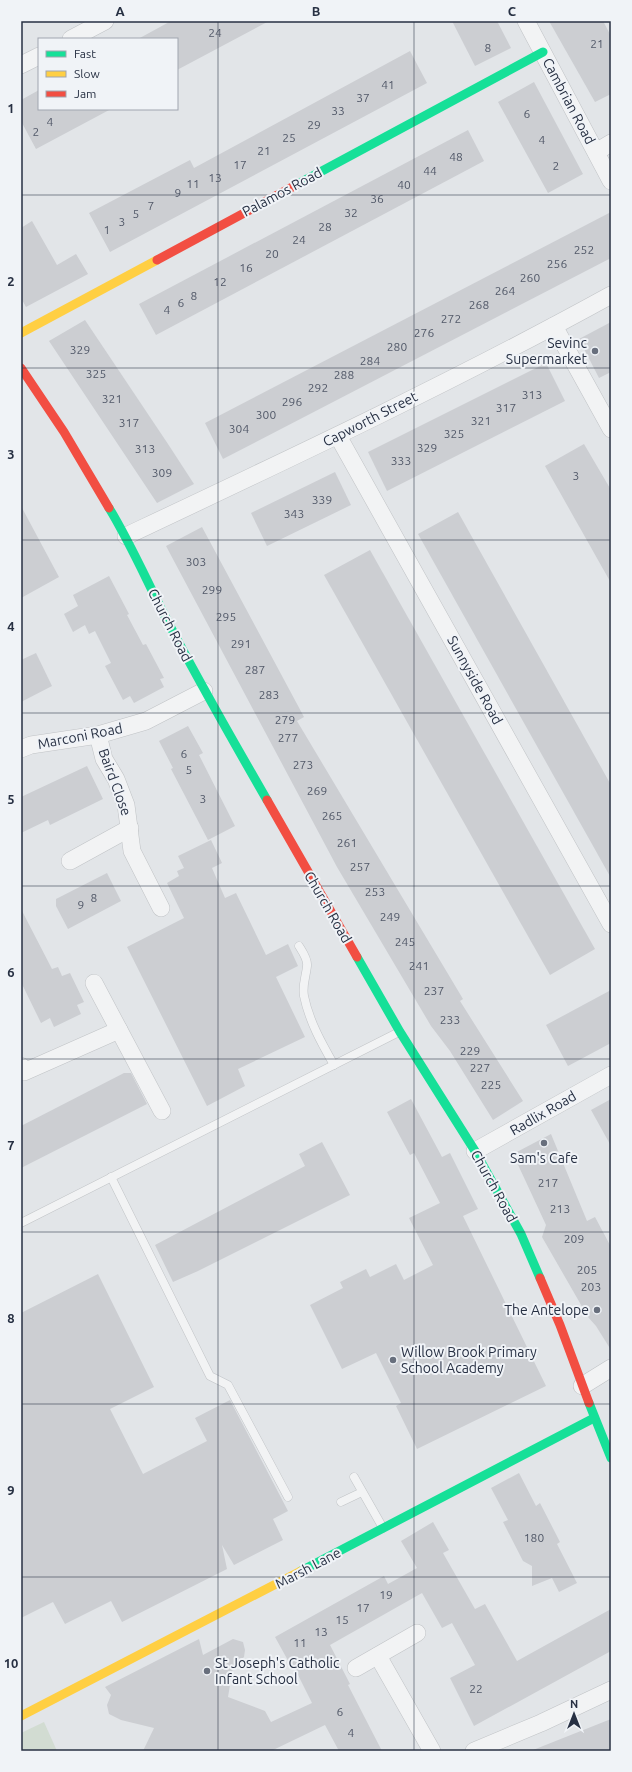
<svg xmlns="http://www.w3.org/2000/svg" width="632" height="1772" font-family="Ubuntu,sans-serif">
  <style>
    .green { fill: #d2dcd2 }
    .building { fill: #ccced2 }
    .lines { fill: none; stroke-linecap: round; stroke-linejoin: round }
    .lane-casing { stroke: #c0c3c6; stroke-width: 9 }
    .street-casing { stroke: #c0c3c6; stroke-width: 18 }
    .lane { stroke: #f2f3f4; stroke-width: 8 }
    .street { stroke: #f2f3f4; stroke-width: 17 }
    .fast { stroke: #16e098; stroke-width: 9 }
    .slow { stroke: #ffcf43; stroke-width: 9 }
    .jam { stroke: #f24e42; stroke-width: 9 }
    .grid { fill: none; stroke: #273043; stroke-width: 1; stroke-opacity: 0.55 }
    .poi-dot { fill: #686f7d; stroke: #f0f3f7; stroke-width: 1.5 }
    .labels { text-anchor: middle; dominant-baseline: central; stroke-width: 4; stroke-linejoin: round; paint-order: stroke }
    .number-label { font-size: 12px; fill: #515868 }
    .street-label { font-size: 14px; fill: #273043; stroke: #f0f3f7 }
    .poi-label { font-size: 14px; fill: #273043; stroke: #f0f3f7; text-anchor: end }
    .neatline { fill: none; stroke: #273043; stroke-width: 1.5 }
    .grid-label { font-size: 13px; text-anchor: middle; font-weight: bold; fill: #273043 }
  </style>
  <rect width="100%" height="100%" fill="#e2e5e8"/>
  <path class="green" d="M 44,1722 L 57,1751 L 21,1751 L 21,1733 Z"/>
  <g class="building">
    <path d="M 171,21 L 269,21 L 177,70 L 177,39 L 138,39 Z"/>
    <path d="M 452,21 L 497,21 L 511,48 L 475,66 Z"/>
    <path d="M 549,21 L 603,21 L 611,36 L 611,94 L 595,102 Z"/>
    <path d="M 410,51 L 427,83 L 110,252 L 89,213 L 190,160 L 194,168 Z"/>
    <path d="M 534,82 L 583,174 L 548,193 L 498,102 Z"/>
    <path d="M 39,90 L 39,109 L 111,109 L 36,149 L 21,121 L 21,100 Z"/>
    <path d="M 468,130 L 484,161 L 156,335 L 139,304 Z"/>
    <path d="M 611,212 L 611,258 L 223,459 L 205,423 Z"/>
    <path d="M 32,221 L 57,265 L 76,254 L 88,274 L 26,307 L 21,298 L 21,228 Z"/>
    <path d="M 85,320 L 168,444 L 194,484 L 157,503 L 49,341 Z"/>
    <path d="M 611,322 L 611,372 L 599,378 L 579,339 Z"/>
    <path d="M 546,363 L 565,401 L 387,491 L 368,452 Z"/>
    <path d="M 584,444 L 611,490 L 611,583 L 545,466 Z"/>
    <path d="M 335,472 L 351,505 L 267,546 L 251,513 Z"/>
    <path d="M 21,506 L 59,577 L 21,598 Z"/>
    <path d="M 458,512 L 611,785 L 611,878 L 418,534 Z"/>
    <path d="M 202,527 L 304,717 L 297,721 L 463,999 L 460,1001 L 523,1101 L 493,1120 L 450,1051 L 431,1026 L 337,867 L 166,546 Z"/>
    <path d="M 370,550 L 595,949 L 550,975 L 324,575 Z"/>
    <path d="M 109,576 L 129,614 L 127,615 L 143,645 L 146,644 L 164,678 L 160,679 L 164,687 L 134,703 L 130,696 L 123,700 L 105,666 L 111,663 L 95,631 L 89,634 L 85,625 L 73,632 L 64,614 L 78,606 L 73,595 Z"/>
    <path d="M 36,653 L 52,686 L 21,702 L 21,660 Z"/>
    <path d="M 188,726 L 203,753 L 199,755 L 235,826 L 208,840 L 171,769 L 173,768 L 159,741 Z"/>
    <path d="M 87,766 L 103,799 L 50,825 L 48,820 L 21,833 L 21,797 Z"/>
    <path d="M 211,840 L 222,863 L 212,868 L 225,898 L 236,893 L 266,955 L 288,944 L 298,966 L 276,977 L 305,1037 L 238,1069 L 245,1086 L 207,1106 L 127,947 L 184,918 L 167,883 L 179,876 L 177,871 L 184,868 L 178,856 Z"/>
    <path d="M 107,873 L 121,901 L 68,929 L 56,906 L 56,899 Z"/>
    <path d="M 21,909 L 52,969 L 58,967 L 62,976 L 70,973 L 84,1002 L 77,1005 L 81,1014 L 54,1027 L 50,1018 L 41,1023 L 21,982 Z"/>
    <path d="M 611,990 L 611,1043 L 568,1066 L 546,1025 Z"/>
    <path d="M 124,1073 L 131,1073 L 147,1104 L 21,1168 L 21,1126 Z"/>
    <path d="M 411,1099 L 442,1157 L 450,1153 L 478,1209 L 463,1216 L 546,1386 L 417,1449 L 396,1406 L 401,1403 L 376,1353 L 342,1369 L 310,1305 L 343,1288 L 340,1282 L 366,1269 L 370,1277 L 396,1264 L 404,1280 L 433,1265 L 409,1218 L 440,1203 L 414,1153 L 410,1155 L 387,1112 Z"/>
    <path d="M 611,1099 L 611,1146 L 591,1110 Z"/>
    <path d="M 551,1134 L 587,1221 L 595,1217 L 611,1247 L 611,1350 L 596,1326 L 588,1317 L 542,1237 L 546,1225 L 513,1154 Z"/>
    <path d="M 322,1142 L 350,1195 L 198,1271 L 173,1282 L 155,1245 L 305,1166 L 299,1154 Z"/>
    <path d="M 98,1274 L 154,1387 L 110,1409 L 143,1474 L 207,1441 L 195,1418 L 230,1400 L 288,1511 L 273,1519 L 283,1540 L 234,1565 L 222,1545 L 227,1569 L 122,1622 L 111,1601 L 65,1624 L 53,1602 L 21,1618 L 21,1313 Z"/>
    <path d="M 519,1473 L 536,1506 L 540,1503 L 560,1542 L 557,1544 L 577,1583 L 559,1592 L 552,1578 L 532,1586 L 532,1566 L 523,1561 L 503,1522 L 508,1520 L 491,1488 Z"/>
    <path d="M 433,1522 L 449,1550 L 443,1553 L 475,1609 L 485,1604 L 517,1661 L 611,1609 L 611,1651 L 474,1726 L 450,1678 L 475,1665 L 452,1623 L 442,1628 L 422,1593 L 330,1645 L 350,1684 L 348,1685 L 382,1751 L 339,1751 L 325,1725 L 271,1751 L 143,1751 L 154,1728 L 121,1720 L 109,1714 L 107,1705 L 111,1695 L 105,1687 L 199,1639 L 203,1655 L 233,1639 L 243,1642 L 245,1650 L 244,1657 L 233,1667 L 228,1697 L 265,1711 L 271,1722 L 312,1703 L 293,1665 L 291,1666 L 275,1637 L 384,1576 L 388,1584 L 417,1568 L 401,1541 Z"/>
    <path d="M 611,1719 L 611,1751 L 533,1751 L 533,1750 Z"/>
  </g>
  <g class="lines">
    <defs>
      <g id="lane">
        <path d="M 299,946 C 302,951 308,959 307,966 C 306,977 302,985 304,996 C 309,1021 322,1044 334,1065"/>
        <path d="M 111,1177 L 210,1376 L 228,1385 L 288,1497"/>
        <path d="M 21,1223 L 399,1032"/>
        <path d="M 354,1477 L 383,1528"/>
        <path d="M 341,1502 L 362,1492"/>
      </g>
      <g id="street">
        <path d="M 526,21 L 611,181"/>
        <path d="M 71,39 L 105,21"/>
        <path d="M 21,65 L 39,56"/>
        <path d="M 596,152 L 611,143"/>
        <path d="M 554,326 L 611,429"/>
        <path d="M 338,436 L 611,924"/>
        <path d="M 126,536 C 289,459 453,382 611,295"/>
        <path d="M 98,735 L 104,759 L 116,779 L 126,805 L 132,851 L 161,908"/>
        <path d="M 21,749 L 31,745 L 98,735 L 146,721 L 204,691"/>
        <path d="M 70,861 L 130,828"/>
        <path d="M 94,983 L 162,1111"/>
        <path d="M 21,1066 L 24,1072 L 119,1030"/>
        <path d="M 475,1151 L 611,1075"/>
        <path d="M 582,1386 L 611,1368"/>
        <path d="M 378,1656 L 432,1751"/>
        <path d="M 356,1668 L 417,1633"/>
        <path d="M 474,1751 L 541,1723 L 611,1690"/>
      </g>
    </defs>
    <use href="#lane" class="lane-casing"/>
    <use href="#street" class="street-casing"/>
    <use href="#lane" class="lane"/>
    <use href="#street" class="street"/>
    <g class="fast">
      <path d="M 296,185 L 543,52"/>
      <path d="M 109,508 C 131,544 148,584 168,622 C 199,682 233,741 267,800"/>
      <path d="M 357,957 L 400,1032 L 475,1151 L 521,1234 L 540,1278"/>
      <path d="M 589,1403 L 611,1458"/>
      <path d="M 301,1571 L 594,1418"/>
    </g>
    <g class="slow">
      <path d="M 21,333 L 157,260"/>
      <path d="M 21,1716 L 301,1571"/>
    </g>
    <g class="jam">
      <path d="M 157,260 L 296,185"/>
      <path d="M 21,368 L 64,432 L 109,508"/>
      <path d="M 267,800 L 357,957"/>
      <path d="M 540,1278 L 560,1325 L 589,1403"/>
    </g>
  </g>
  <path class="grid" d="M 218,21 L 218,1751M 414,21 L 414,1751M 21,195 L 611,195M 21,368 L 611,368M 21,540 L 611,540M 21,713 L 611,713M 21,886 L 611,886M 21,1059 L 611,1059M 21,1232 L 611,1232M 21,1404 L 611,1404M 21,1577 L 611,1577"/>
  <g class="poi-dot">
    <circle cx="595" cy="351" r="4"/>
    <circle cx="544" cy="1143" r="4"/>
    <circle cx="597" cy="1310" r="4"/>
    <circle cx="393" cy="1360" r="4"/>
    <circle cx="207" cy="1671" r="4"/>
  </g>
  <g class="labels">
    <g class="number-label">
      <text x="215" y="32">24</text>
      <text x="597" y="43">21</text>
      <text x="488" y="47">8</text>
      <text x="388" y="84">41</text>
      <text x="363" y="97">37</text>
      <text x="338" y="110">33</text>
      <text x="527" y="113">6</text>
      <text x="50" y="121">4</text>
      <text x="314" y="124">29</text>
      <text x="36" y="131">2</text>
      <text x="289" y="137">25</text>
      <text x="542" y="139">4</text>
      <text x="264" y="150">21</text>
      <text x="456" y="156">48</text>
      <text x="240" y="164">17</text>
      <text x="556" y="165">2</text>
      <text x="430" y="170">44</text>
      <text x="215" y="177">13</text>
      <text x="193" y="183">11</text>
      <text x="404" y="184">40</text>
      <text x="178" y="192">9</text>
      <text x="377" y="198">36</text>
      <text x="151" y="205">7</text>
      <text x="351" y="212">32</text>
      <text x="136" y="213">5</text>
      <text x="122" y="221">3</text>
      <text x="325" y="226">28</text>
      <text x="107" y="229">1</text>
      <text x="299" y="239">24</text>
      <text x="584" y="249">252</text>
      <text x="272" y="253">20</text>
      <text x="557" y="263">256</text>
      <text x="246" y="267">16</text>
      <text x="530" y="277">260</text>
      <text x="220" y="281">12</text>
      <text x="505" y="290">264</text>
      <text x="194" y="295">8</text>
      <text x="181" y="302">6</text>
      <text x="479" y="304">268</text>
      <text x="167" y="309">4</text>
      <text x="451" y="318">272</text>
      <text x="424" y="332">276</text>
      <text x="397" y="346">280</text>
      <text x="80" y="349">329</text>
      <text x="370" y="360">284</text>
      <text x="96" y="373">325</text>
      <text x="344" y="374">288</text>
      <text x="318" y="387">292</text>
      <text x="532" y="394">313</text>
      <text x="112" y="398">321</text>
      <text x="292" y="401">296</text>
      <text x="506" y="407">317</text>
      <text x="266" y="414">300</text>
      <text x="481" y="420">321</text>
      <text x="129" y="422">317</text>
      <text x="239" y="428">304</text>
      <text x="454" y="433">325</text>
      <text x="427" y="447">329</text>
      <text x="145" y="448">313</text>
      <text x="401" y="460">333</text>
      <text x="162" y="472">309</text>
      <text x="576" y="475">3</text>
      <text x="322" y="499">339</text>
      <text x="294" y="513">343</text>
      <text x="196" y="561">303</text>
      <text x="212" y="589">299</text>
      <text x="226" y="616">295</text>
      <text x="241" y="643">291</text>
      <text x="255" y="669">287</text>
      <text x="269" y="694">283</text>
      <text x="285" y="719">279</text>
      <text x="288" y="737">277</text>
      <text x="184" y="753">6</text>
      <text x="303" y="764">273</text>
      <text x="189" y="769">5</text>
      <text x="317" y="790">269</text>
      <text x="203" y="798">3</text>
      <text x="332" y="815">265</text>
      <text x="347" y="842">261</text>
      <text x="360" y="866">257</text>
      <text x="375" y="891">253</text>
      <text x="94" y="897">8</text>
      <text x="81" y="904">9</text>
      <text x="390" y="916">249</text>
      <text x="405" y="941">245</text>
      <text x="419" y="965">241</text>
      <text x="434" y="990">237</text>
      <text x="450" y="1019">233</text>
      <text x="470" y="1050">229</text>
      <text x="480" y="1067">227</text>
      <text x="491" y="1084">225</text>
      <text x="548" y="1182">217</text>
      <text x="560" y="1208">213</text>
      <text x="574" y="1238">209</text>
      <text x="587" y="1269">205</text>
      <text x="591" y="1286">203</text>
      <text x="534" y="1537">180</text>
      <text x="386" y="1594">19</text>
      <text x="363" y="1607">17</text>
      <text x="342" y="1619">15</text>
      <text x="321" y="1631">13</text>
      <text x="300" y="1642">11</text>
      <text x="476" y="1688">22</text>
      <text x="340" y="1711">6</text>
      <text x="351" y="1732">4</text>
    </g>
    <g class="street-label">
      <text transform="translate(569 101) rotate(62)">Cambrian Road</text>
      <text transform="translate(282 192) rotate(-28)">Palamos Road</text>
      <text transform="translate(370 419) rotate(-27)">Capworth Street</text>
      <text transform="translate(170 625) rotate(63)">Church Road</text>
      <text transform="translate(475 680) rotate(61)">Sunnyside Road</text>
      <text transform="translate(80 736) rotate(-11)">Marconi Road</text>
      <text transform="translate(115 782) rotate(70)">Baird Close</text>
      <text transform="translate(328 907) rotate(60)">Church Road</text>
      <text transform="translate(543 1113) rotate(-30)">Radlix Road</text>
      <text transform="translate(494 1186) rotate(61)">Church Road</text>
      <text transform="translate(308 1568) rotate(-28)">Marsh Lane</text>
    </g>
    <g class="poi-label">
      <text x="587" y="343">Sevinc<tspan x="587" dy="16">Supermarket</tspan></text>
      <text x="544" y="1158" text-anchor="middle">Sam's Cafe</text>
      <text x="589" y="1310">The Antelope</text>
      <text x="401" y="1352" text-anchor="start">Willow Brook Primary<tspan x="401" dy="16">School Academy</tspan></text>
      <text x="215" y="1663" text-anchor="start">St Joseph's Catholic<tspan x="215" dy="16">Infant School</tspan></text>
    </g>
  </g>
  <rect width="632" height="1772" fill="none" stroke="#f0f3f7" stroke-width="44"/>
  <rect x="38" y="38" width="140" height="72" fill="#f0f3f7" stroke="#a0a5af"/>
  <rect x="46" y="51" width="20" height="6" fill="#16e098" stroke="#a0a5af"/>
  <text x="74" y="58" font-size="12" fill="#273043">Fast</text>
  <rect x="46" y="71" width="20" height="6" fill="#ffcf43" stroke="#a0a5af"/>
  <text x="74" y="78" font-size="12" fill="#273043">Slow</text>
  <rect x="46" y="91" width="20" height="6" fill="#f24e42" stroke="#a0a5af"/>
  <text x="74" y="98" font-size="12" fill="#273043">Jam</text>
  <g transform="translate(574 1714)" stroke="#f0f3f7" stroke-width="3" paint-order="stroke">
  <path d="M0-3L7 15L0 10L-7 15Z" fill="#273043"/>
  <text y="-6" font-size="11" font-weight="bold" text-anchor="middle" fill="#273043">N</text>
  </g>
  <rect x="22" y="22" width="588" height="1728" class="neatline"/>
  <g class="grid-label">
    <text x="120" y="16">A</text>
    <text x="316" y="16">B</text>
    <text x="512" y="16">C</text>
    <text x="11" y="113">1</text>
    <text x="11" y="286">2</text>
    <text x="11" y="459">3</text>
    <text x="11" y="631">4</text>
    <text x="11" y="804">5</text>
    <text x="11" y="977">6</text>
    <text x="11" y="1150">7</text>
    <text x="11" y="1323">8</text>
    <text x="11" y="1495">9</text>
    <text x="11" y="1668">10</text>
  </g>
</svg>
